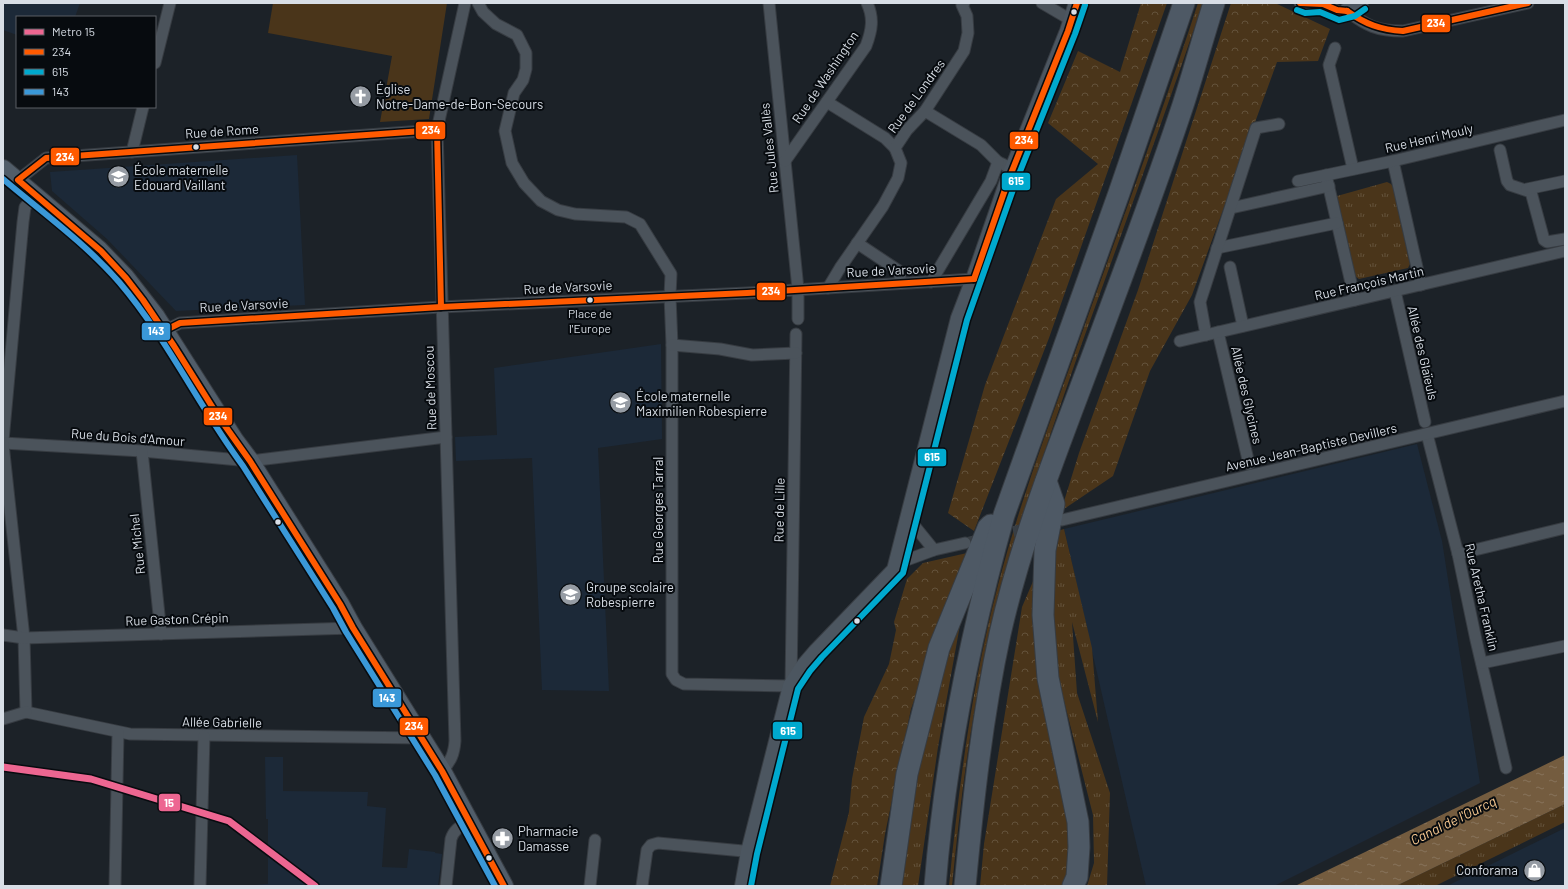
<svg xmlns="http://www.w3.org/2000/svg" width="1568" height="889" font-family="Barlow,sans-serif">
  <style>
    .built { fill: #1c2938 }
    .grass { fill: url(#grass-tufts) }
    .forest { fill: url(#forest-crowns) }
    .park { fill: #4a351a }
    .water { fill: url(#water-ripples) }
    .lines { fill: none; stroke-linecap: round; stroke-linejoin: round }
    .street-tunnel { stroke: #383e44; stroke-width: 11; stroke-dasharray: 11 5.5; stroke-linecap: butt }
    .street-casing { stroke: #373c42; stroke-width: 13 }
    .secondary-casing { stroke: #373c42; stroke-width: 18 }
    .primary-casing { stroke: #373c42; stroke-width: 20 }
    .highway-casing { stroke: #373c42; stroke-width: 23 }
    .street { stroke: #4b535b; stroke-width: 11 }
    .secondary { stroke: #4c5660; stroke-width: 16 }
    .primary { stroke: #515d69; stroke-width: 18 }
    .highway { stroke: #4e5965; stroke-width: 21 }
    .bus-1-casing { stroke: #070b0f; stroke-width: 9 }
    .bus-2-casing { stroke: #070b0f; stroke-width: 9 }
    .bus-3-casing { stroke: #070b0f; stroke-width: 9 }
    .bus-1 { stroke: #ff5a00; stroke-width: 6 }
    .bus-2 { stroke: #00a9ce; stroke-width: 6 }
    .bus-3 { stroke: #3a98d8; stroke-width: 6 }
    .metro-1-casing { stroke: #070b0f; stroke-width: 10 }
    .metro-1 { stroke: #ed6691; stroke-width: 7 }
    .bus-dot { fill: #d8dee6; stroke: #070b0f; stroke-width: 1.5 }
    .labels { text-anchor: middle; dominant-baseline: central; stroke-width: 4; stroke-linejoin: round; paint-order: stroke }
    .bus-label { font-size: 12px; fill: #d8dee6; stroke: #070b0f }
    .street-label { font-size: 13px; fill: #d8dee6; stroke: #070b0f }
    .poi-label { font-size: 13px; fill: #d8dee6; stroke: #070b0f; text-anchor: start }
    .water-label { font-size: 14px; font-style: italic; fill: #f8c991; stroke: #070b0f }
    .line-badge { stroke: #070b0f; stroke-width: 1.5 }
    .badge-label { font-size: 11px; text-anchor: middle; font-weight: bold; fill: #fff }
  </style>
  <defs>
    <pattern id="grass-tufts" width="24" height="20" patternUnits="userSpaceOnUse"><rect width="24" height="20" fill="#4a351a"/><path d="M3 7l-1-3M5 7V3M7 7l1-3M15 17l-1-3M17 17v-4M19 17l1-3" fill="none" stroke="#63523b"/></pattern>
    <pattern id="forest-crowns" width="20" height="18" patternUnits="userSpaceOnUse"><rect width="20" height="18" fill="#4a351a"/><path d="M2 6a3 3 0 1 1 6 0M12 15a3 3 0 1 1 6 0" fill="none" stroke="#63523b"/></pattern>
    <pattern id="water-ripples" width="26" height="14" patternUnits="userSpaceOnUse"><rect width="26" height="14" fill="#745c3f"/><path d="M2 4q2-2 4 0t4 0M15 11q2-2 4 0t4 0" fill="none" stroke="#87735b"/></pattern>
  </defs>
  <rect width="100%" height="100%" fill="#1c2228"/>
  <g class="built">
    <path d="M 3,3 L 80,3 L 75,17 L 17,17 L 17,35 L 3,30 Z"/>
    <path d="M 297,155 L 305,305 L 176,311 L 107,239 L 52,191 L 50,172 Z"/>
    <path d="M 661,344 L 662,439 L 598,448 L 609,691 L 542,690 L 532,458 L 456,461 L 455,437 L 497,435 L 494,368 Z"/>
    <path d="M 1417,444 L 1442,541 L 1480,783 L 1274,886 L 1146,886 L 1064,529 Z"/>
    <path d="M 265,757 L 283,757 L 283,791 L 368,792 L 367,806 L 386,808 L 382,867 L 407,868 L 409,849 L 435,852 L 435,853 L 442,854 L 438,886 L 243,886 L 268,884 L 268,819 L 266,819 Z"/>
    <path d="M 1565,828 L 1565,886 L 1447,886 L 1516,852 Z"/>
  </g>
  <g class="grass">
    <path d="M 1198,3 L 1203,3 C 1164,117 1123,230 1082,343 C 1047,444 1011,544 987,648 C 969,726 960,806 952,886 L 949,886 C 959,784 972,684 998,585 C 1018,509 1045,435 1072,361 C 1114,242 1159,123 1198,3 Z"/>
    <path d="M 1387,182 L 1391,184 L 1393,187 L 1410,264 L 1408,268 L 1359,279 L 1355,276 L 1337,196 Z"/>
    <path d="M 1064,529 L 1092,648 L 1098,722 L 1072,622 L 1077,693 L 1110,793 L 1107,886 L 1087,886 L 1094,863 L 1093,815 L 1059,681 L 1052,628 L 1044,589 L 1057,531 Z"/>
    <path d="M 960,625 L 938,747 L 918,886 L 897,886 L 917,749 L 941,663 Z"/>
    <path d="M 1565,804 L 1565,822 L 1435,886 L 1396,886 Z"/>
  </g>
  <g class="forest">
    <path d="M 1141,3 L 1167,3 L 1049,338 L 974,531 L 948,513 L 985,385 L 1056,199 L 1098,164 L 1048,123 L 1078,51 L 1120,72 Z"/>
    <path d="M 1231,3 L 1275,3 L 1330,29 L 1318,61 L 1277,62 L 1192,295 L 1150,371 L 1113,476 L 1061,511 L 1079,453 L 1138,290 Z"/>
    <path d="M 967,553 L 911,709 L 885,834 L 877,886 L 830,886 L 849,812 L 852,779 L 864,717 L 889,664 L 896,630 L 894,622 L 907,579 L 923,563 Z"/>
    <path d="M 1034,579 L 1033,628 L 1038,675 L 1072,844 L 1067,886 L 980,886 L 984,844 L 1022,607 Z"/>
  </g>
  <path class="park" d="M 273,3 L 447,3 L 429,119 L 380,122 L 392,56 L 268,33 Z"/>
  <path class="water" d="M 1565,755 L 1565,804 L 1396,886 L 1295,886 Z"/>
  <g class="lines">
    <path class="street-tunnel" d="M 965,543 L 1033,527"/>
    <defs>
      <g id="street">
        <path d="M 478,3 L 483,12 L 496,24 L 517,35 L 526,53 L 526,69 L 523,80 L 514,93 L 505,131 L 512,163 L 524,183 L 541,201 L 558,210 L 575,214 L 626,217 L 640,224 L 671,274 L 670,296 L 672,345 L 672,674 L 676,680 L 684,684 L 791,686 L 796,334"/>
        <path d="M 769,3 L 798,289 L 798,319"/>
        <path d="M 1042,3 L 1071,20"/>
        <path d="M 1300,3 L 1305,5 L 1322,4"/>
        <path d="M 1321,3 L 1339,12 L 1347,11 C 1367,26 1377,31 1403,31 L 1528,3"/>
        <path d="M 1335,48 L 1329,65 L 1353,169"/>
        <path d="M 155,63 L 170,3"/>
        <path d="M 827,102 L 885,138 L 895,148"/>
        <path d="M 925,111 L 981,145 L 998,162 L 1013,169"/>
        <path d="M 1500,150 L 1507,181 L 1510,185 L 1531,192 L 1544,240 L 1547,242 L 1565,239"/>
        <path d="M 132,152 L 143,107"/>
        <path d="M 785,161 L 866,46 C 872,30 874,18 867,3"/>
        <path d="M 1393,161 L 1421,285"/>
        <path d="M 1326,175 L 1355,300"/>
        <path d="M 18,180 L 46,158 L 437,130"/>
        <path d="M 1298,181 L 1393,161 L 1565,120"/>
        <path d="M 1527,189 L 1565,181"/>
        <path d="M 1231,208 L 1329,186"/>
        <path d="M 857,243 L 899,271 L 901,283"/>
        <path d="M 1217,248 L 1337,223"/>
        <path d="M 1230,267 L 1243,326"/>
        <path d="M 931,282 L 991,181 L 998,162"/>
        <path d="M 828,288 L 840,268 L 883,206 L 898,178 L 901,163 L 895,148 L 907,130 L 925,111 L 964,51 L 968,33 L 967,16 L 962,5 L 964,3"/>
        <path d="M 1395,291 L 1425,422"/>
        <path d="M 164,331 L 180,323 L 441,307 L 747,293 L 974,279"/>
        <path d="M 1218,332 L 1249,464"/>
        <path d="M 1206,335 L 1200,302 L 1256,128 L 1279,124"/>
        <path d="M 1180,341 L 1565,251"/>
        <path d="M 672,345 L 720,349 L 752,355 L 796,353"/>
        <path d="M 1427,434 L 1458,554 L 1476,640 L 1506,768"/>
        <path d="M 3,441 L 23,222 L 25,207 L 35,196"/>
        <path d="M 3,443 L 142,451 L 250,461 L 446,437"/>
        <path d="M 3,444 L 24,638 L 26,712"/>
        <path d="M 142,451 L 161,634"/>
        <path d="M 908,518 L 934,550"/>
        <path d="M 1062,520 L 1565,401"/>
        <path d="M 1458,554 L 1565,528"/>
        <path d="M 896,569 L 904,561 L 934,550 L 965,543"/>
        <path d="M 3,635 L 24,638 L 353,628"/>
        <path d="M 1482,663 L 1565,646"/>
        <path d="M 26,712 L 130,734 L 420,738"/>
        <path d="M 3,719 L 26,712"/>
        <path d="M 442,771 C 451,761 454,754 455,741 L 437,130 L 465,3"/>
        <path d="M 115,886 L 118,732"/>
        <path d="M 200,886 L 204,736"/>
        <path d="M 446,886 L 451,839 C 454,829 461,826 469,821"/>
        <path d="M 590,886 L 595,840"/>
        <path d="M 642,886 L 647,850 L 651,845 L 658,843 L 743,851 L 749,852"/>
      </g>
      <g id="secondary">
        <path d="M 1347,11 L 1357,7 L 1360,3"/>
        <path d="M 743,886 L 749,852 L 791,686 L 804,666 L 816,652 L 895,570 L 959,318 L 974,279 L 1008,181 L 1068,31 L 1077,3"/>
      </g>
      <path id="primary" d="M 3,169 L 99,250 L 125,277 L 156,317 L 235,441 L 250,461 L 340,604 L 353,628 L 442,771 L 504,886"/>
      <g id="highway">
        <path d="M 1046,481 L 1054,504 L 1045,550 L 1043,615 L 1048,678 L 1078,822 L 1079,847 L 1077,877 L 1073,886"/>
        <path d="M 891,886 L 907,774 L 939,648 L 988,528 L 991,525"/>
        <path d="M 935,886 C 945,761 970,636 1004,515 L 1119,193 L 1184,3"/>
        <path d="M 965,886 C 973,802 982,717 1000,634 C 1022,536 1060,443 1095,349 C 1125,268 1156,187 1183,105 C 1194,71 1203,37 1214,3"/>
      </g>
    </defs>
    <use href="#street" class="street-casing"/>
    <use href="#secondary" class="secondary-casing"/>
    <use href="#primary" class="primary-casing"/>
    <use href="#highway" class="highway-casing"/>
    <use href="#street" class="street"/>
    <use href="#secondary" class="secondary"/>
    <use href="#primary" class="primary"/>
    <use href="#highway" class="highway"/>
    <defs>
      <g id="bus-1">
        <path d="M 1300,3 L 1323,4 L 1337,10 L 1347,11"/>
        <path d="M 1347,11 C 1365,24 1381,30 1403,31 L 1528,3"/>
        <path d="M 974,279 L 1008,181 L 1068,31 L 1077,3"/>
        <path d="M 441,307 L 437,130 L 46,158 L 18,180 L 101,251 L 126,278 L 143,300 L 174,346 L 218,416 L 250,461 L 340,604 L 353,628 L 442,771 L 504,886"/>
        <path d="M 164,331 L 180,323 L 441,307 L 747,293 L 974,279"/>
      </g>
      <g id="bus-2">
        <path d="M 1297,10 L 1305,13 L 1320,12 L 1339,20 L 1355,16 L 1365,9"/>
        <path d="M 751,886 L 757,854 L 798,689 L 810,671 L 822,657 L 903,573 L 967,320 L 1015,184 L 1075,34 L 1085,5"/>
      </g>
      <path id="bus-3" d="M 3,179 C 42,212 85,243 119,282 C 167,338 199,407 243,466 L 333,608 L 346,632 L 435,775 L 495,886"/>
    </defs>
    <use href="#bus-1" class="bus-1-casing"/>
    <use href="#bus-2" class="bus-2-casing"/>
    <use href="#bus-3" class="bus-3-casing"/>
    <use href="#bus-1" class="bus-1"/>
    <use href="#bus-2" class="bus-2"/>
    <use href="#bus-3" class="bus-3"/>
    <defs>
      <path id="metro-1" d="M 3,767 L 91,779 L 229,821 L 315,886"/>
    </defs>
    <use href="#metro-1" class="metro-1-casing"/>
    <use href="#metro-1" class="metro-1"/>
  </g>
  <defs>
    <symbol id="church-disc" viewBox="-11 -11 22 22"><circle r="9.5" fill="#969ca4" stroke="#070b0f"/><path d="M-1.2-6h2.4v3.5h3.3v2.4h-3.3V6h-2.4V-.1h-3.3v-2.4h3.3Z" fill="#fff"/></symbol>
    <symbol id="school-disc" viewBox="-11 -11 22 22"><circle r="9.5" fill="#969ca4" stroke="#070b0f"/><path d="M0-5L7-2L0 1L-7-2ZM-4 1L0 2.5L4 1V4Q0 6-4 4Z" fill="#fff"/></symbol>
    <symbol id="pharmacy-disc" viewBox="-11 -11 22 22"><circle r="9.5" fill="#969ca4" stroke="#070b0f"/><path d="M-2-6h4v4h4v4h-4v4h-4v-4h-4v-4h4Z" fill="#fff"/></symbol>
    <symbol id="shop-disc" viewBox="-11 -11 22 22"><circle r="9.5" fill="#969ca4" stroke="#070b0f"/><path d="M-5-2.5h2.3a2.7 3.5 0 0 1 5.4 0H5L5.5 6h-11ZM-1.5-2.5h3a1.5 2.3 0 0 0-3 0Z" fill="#fff"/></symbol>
  </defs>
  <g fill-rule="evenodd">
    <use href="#church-disc" x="348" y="84" width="25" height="25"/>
    <use href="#school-disc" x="106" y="164" width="25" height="25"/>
    <use href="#school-disc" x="608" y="390" width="25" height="25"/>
    <use href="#school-disc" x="558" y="582" width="25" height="25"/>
    <use href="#pharmacy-disc" x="490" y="826" width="25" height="25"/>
    <use href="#shop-disc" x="1522" y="858" width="25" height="25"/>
  </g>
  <g class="bus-dot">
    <circle cx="1074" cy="12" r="3.5"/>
    <circle cx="196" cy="147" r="3.5"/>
    <circle cx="590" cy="300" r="3.5"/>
    <circle cx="278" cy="522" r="3.5"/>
    <circle cx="857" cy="621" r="3.5"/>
    <circle cx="489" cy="858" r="3.5"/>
  </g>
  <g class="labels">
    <g class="bus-label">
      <text x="590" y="313">Place de<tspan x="590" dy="15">l'Europe</tspan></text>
    </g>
    <g class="street-label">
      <text transform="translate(825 77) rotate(-56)">Rue de Washington</text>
      <text transform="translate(916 96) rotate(-54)">Rue de Londres</text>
      <text transform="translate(222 131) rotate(-4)">Rue de Rome</text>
      <text transform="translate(1429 138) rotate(-13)">Rue Henri Mouly</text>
      <text transform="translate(769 148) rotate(-96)">Rue Jules Vallès</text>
      <text transform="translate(891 270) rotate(-3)">Rue de Varsovie</text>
      <text transform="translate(1369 283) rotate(-13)">Rue François Martin</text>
      <text transform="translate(568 287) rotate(-3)">Rue de Varsovie</text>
      <text transform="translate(244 305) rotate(-3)">Rue de Varsovie</text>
      <text transform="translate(1423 353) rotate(77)">Allée des Glaïeuls</text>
      <text transform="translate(430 388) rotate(-92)">Rue de Moscou</text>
      <text transform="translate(1247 395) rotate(77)">Allée des Glycines</text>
      <text transform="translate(128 437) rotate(4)">Rue du Bois d'Amour</text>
      <text transform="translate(1311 447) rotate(-13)">Avenue Jean-Baptiste Devillers</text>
      <text transform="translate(658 510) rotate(-90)">Rue Georges Tarral</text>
      <text transform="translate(779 510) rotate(-89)">Rue de Lille</text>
      <text transform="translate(137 544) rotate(-96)">Rue Michel</text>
      <text transform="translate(1482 597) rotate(77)">Rue Aretha Franklin</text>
      <text transform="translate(177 619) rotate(-2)">Rue Gaston Crépin</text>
      <text transform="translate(222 722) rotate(1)">Allée Gabrielle</text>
    </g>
    <g class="poi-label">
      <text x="376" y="89">Église<tspan x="376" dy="15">Notre-Dame-de-Bon-Secours</tspan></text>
      <text x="134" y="170">École maternelle<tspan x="134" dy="15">Edouard Vaillant</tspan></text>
      <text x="636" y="396">École maternelle<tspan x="636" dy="15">Maximilien Robespierre</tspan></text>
      <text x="586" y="587">Groupe scolaire<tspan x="586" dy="15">Robespierre</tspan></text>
      <text x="518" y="831">Pharmacie<tspan x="518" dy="15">Damasse</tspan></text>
      <text x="1518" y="870" text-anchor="end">Conforama</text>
    </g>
    <g class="water-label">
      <text transform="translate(1453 820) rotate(-26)">Canal de l'Ourcq</text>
    </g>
  </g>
  <g class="line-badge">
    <rect x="1421" y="14" width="30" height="19" rx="4" fill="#ff5a00"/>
    <rect x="415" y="121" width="31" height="19" rx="4" fill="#ff5a00"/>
    <rect x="1009" y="131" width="30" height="19" rx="4" fill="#ff5a00"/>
    <rect x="50" y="147" width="30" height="19" rx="4" fill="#ff5a00"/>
    <rect x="1001" y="172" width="30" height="19" rx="4" fill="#00a9ce"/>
    <rect x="756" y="282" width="30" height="19" rx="4" fill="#ff5a00"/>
    <rect x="141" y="322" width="30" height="19" rx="4" fill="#3a98d8"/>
    <rect x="203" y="407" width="30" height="19" rx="4" fill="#ff5a00"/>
    <rect x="917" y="448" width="30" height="19" rx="4" fill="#00a9ce"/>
    <rect x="372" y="688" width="30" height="20" rx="4" fill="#3a98d8"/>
    <rect x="399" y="717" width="30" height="19" rx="4" fill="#ff5a00"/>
    <rect x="772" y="721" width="31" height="19" rx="4" fill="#00a9ce"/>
    <rect x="158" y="793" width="23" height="19" rx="4" fill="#ed6691"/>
  </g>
  <g class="badge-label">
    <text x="1436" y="27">234</text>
    <text x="431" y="134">234</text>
    <text x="1024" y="144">234</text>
    <text x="65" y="161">234</text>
    <text x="1016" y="185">615</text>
    <text x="771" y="295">234</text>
    <text x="156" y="335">143</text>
    <text x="218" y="420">234</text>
    <text x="932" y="461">615</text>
    <text x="387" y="702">143</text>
    <text x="414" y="730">234</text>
    <text x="788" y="735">615</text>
    <text x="169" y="807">15</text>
  </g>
  <rect width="1568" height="889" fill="none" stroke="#d8dee6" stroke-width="8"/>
  <rect x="16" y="16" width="140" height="92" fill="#070b0f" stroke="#5b5f65"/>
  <rect x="24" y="29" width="20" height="6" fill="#ed6691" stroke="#5b5f65"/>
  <text x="52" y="36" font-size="12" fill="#d8dee6">Metro 15</text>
  <rect x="24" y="49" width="20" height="6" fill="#ff5a00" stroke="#5b5f65"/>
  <text x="52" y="56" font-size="12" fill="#d8dee6">234</text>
  <rect x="24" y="69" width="20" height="6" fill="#00a9ce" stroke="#5b5f65"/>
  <text x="52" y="76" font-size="12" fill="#d8dee6">615</text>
  <rect x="24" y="89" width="20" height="6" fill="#3a98d8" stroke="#5b5f65"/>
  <text x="52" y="96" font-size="12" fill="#d8dee6">143</text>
</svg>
